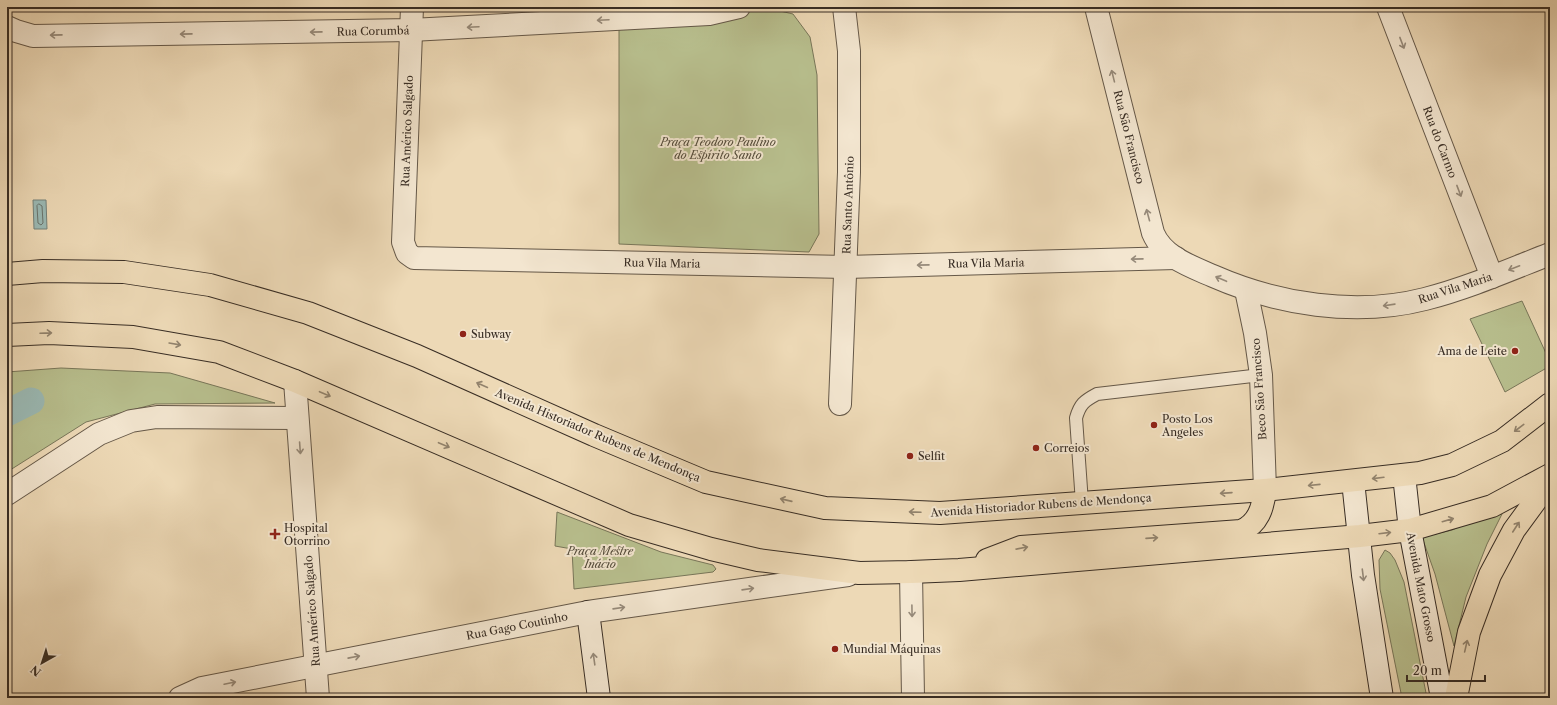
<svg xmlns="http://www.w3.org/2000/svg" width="1557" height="705" font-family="'Libre Caslon Text',serif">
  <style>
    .green { fill: #b8bf8e; stroke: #787659 }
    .water { fill: #9ab9b4; stroke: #73817a }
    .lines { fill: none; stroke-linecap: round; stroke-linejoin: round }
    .shore { stroke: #69736c; stroke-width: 1 }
    .canal { stroke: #9ab9b4; stroke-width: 27 }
    .lane-casing { stroke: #655848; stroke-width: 14 }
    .street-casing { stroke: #655848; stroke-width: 24 }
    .secondary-casing { stroke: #382d24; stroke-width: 24 }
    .primary-casing { stroke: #382d24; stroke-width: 24 }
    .lane { stroke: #f3e6d0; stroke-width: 12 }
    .street { stroke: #f3e6d0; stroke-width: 22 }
    .secondary { stroke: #f3e6d0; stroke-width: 22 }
    .primary { stroke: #edd9b6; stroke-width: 22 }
    .oneway { stroke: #968a7a }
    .oneway2 { stroke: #92836d }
    .poi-dot { fill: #8f2418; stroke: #f3e6d0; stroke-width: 1.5 }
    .labels { text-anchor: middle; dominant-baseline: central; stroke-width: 4; stroke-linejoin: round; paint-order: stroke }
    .street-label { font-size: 11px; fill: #382d24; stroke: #f3e6d0 }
    .park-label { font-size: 11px; font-style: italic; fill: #524a39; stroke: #f3e6d0 }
    .poi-label { font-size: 11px; fill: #382d24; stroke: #f3e6d0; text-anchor: start }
  </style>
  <rect width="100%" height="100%" fill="#edd9b6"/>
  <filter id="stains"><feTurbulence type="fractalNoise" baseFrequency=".005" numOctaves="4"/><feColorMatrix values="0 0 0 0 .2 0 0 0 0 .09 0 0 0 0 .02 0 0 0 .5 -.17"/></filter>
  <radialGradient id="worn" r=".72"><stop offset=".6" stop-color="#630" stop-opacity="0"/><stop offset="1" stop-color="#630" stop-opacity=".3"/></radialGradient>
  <g class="green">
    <path d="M 763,7 L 793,14 L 810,37 L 817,75 L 819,234 L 809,252 L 619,244 L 619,28 L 679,25 Z"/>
    <path d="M 1522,301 L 1550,362 L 1550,366 L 1505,392 L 1470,319 Z"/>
    <path d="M 61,368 L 170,373 L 275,403 L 155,404 L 86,422 L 7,472 L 7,372 Z"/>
    <path d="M 1496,511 L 1502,514 L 1487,544 L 1466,597 L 1454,646 L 1435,574 L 1423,540 L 1423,537 L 1452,530 Z"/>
    <path d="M 557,512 L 661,552 L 713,565 L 716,569 L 713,572 L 574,589 L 572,549 L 555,546 Z"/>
    <path d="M 1385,550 L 1390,553 L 1395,560 L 1404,582 L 1427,698 L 1402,698 L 1380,589 L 1379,560 Z"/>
  </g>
  <path class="water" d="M 33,200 L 46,200 L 47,229 L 34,229 Z"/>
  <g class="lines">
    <path class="shore" d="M 39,204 L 42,206 L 43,223 L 41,225 L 38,223 L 37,206 Z"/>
    <path class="canal" d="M 7,413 L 31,401"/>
    <defs>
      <path id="lane" d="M 1082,503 L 1076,418 C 1080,404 1084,401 1097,394 L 1261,375"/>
      <g id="street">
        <path d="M 412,7 L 403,242 L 407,253 L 414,258 L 846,267 L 1176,258"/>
        <path d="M 1096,7 L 1153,233 C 1163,257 1190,266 1213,276 C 1277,304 1355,317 1425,299 C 1468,288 1509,270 1550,254"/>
        <path d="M 1388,7 L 1492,277"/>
        <path d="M 7,27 L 16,31 L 33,36 L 411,30 L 709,14 L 739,7"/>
        <path d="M 1246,290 L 1255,333 L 1261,375 L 1265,490"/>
        <path d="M 295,381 L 318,698"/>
        <path d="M 840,404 L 849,172 L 849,51 L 844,7"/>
        <path d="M 7,494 L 99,434 L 131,421 L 157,417 L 297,418"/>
        <path d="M 911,572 L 913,698"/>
        <path d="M 180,698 L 202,688 L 588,612 L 848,575"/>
      </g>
      <g id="secondary">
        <path d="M 1404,475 L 1410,530 L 1442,698"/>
        <path d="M 1353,481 L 1363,575 L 1382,698"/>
        <path d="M 588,612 L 599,698"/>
      </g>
      <g id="primary">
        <path d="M 7,274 L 43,271 L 124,272 L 210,285 L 308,313 L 417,356 L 594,435 L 706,482 L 825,508 L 940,513 L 1265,490 L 1420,473 L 1452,465 L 1502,441 L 1550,404"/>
        <path d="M 7,335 L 49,333 L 133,337 L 219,352 L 295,381 L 629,525 L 711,549 L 758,560 L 859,573 L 911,572 L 959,570 L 1360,536 L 1410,530 L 1492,506 L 1550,475"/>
        <path d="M 987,560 L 1021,547 L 1241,531 C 1258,524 1263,508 1265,490"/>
        <path d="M 1456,698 L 1469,632 L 1490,575 L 1514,530 L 1550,481"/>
      </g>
    </defs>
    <use href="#lane" class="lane-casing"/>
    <use href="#street" class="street-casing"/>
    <use href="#secondary" class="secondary-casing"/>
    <use href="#primary" class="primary-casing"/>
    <use href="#lane" class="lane"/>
    <use href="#street" class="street"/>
    <use href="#secondary" class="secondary"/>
    <use href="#primary" class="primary"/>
  </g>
  <defs><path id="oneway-shaft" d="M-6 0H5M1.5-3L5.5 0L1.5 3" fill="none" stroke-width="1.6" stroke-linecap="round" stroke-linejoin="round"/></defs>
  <g class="oneway">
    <use href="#oneway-shaft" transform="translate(603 20) rotate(177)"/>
    <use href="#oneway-shaft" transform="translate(473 27) rotate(177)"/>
    <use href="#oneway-shaft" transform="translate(316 32) rotate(179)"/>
    <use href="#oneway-shaft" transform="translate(186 34) rotate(179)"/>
    <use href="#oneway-shaft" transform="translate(56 35) rotate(179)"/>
    <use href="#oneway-shaft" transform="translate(1402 43) rotate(69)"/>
    <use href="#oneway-shaft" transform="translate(1113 76) rotate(-104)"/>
    <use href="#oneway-shaft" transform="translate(1459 191) rotate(69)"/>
    <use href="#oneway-shaft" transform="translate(1148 215) rotate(-105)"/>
    <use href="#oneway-shaft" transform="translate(1137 259) rotate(179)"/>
    <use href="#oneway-shaft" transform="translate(923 265) rotate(179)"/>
    <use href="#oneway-shaft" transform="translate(1514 268) rotate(159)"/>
    <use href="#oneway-shaft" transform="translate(1221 279) rotate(-157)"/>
    <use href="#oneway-shaft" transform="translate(1389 305) rotate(172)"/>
    <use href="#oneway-shaft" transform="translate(300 448) rotate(86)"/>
    <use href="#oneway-shaft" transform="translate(1363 575) rotate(83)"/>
    <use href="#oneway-shaft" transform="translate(748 589) rotate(-8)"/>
    <use href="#oneway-shaft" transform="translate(619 608) rotate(-8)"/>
    <use href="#oneway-shaft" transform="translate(912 611) rotate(89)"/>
    <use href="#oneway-shaft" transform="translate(354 657) rotate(-11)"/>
    <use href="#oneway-shaft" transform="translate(594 659) rotate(-98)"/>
    <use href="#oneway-shaft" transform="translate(230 683) rotate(-12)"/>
  </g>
  <g class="oneway2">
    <use href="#oneway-shaft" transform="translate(46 333) rotate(-2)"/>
    <use href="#oneway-shaft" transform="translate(175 344) rotate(10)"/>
    <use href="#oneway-shaft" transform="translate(482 385) rotate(-156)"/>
    <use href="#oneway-shaft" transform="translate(325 394) rotate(23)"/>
    <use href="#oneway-shaft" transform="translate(1519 428) rotate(143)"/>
    <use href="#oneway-shaft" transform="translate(444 445) rotate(23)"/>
    <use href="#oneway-shaft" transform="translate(1378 478) rotate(173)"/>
    <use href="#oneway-shaft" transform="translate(1314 485) rotate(174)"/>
    <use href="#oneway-shaft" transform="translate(1226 493) rotate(176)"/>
    <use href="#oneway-shaft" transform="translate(786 500) rotate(-167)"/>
    <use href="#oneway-shaft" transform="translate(915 512) rotate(-178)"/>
    <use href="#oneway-shaft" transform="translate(1448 520) rotate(-16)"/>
    <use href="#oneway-shaft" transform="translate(1516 527) rotate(-57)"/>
    <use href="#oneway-shaft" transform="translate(1385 533) rotate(-7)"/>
    <use href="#oneway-shaft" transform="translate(1152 538) rotate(-4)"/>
    <use href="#oneway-shaft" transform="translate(1022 548) rotate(-11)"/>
    <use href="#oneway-shaft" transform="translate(1466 646) rotate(-77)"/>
  </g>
  <g class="poi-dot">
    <circle cx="463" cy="334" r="4"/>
    <circle cx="1515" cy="351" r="4"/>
    <circle cx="1154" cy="425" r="4"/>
    <circle cx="1036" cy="448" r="4"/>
    <circle cx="910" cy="456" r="4"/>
    <path d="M273 528h4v4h4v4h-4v4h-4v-4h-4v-4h4z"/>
    <circle cx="835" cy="649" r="4"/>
  </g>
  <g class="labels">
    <g class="street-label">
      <text transform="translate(373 31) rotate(-1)">Rua Corumbá</text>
      <text transform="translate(407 131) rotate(-88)">Rua Américo Salgado</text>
      <text transform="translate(1129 137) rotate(76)">Rua São Francisco</text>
      <text transform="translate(1440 142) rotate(69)">Rua do Carmo</text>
      <text transform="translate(848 205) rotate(-88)">Rua Santo Antônio</text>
      <text transform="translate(662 263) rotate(1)">Rua Vila Maria</text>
      <text transform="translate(986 263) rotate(-1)">Rua Vila Maria</text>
      <text transform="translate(1455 288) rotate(-18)">Rua Vila Maria</text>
      <text transform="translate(1259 389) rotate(-94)">Beco São Francisco</text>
      <text transform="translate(598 435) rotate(23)">Avenida Historiador Rubens de Mendonça</text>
      <text transform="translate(1041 505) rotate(-4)">Avenida Historiador Rubens de Mendonça</text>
      <text transform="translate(1421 587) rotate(79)">Avenida Mato Grosso</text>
      <text transform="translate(312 611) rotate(-94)">Rua Américo Salgado</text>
      <text transform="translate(517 626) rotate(-11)">Rua Gago Coutinho</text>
    </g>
    <g class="park-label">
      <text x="718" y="142">Praça Teodoro Paulino<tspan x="718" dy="13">do Espírito Santo</tspan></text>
      <text x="600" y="551">Praça Mestre<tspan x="600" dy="13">Inácio</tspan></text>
    </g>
    <g class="poi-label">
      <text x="471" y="334">Subway</text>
      <text x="1507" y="351" text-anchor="end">Ama de Leite</text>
      <text x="1162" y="419">Posto Los<tspan x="1162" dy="13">Angeles</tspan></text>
      <text x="1044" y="448">Correios</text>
      <text x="918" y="456">Selfit</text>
      <text x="284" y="528">Hospital<tspan x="284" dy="13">Otorrino</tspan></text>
      <text x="843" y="649">Mundial Máquinas</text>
    </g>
  </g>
  <rect width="1557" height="705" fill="none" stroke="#edd9b6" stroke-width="24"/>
  <rect x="8" y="8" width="1541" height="689" fill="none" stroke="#382d24" stroke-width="2"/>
  <rect x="12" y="12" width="1533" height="681" fill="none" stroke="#382d24"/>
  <g transform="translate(42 663) rotate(219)" stroke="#f3e6d0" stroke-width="3" paint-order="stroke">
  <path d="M0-3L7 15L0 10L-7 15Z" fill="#382d24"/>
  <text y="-6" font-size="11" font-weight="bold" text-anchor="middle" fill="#382d24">N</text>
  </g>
  <path d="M1407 675v6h78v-6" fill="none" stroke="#382d24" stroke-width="2"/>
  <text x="1413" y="675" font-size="12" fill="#382d24" stroke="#f3e6d0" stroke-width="3" paint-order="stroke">20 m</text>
  <rect width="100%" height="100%" filter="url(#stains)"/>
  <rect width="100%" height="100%" fill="url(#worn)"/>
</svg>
